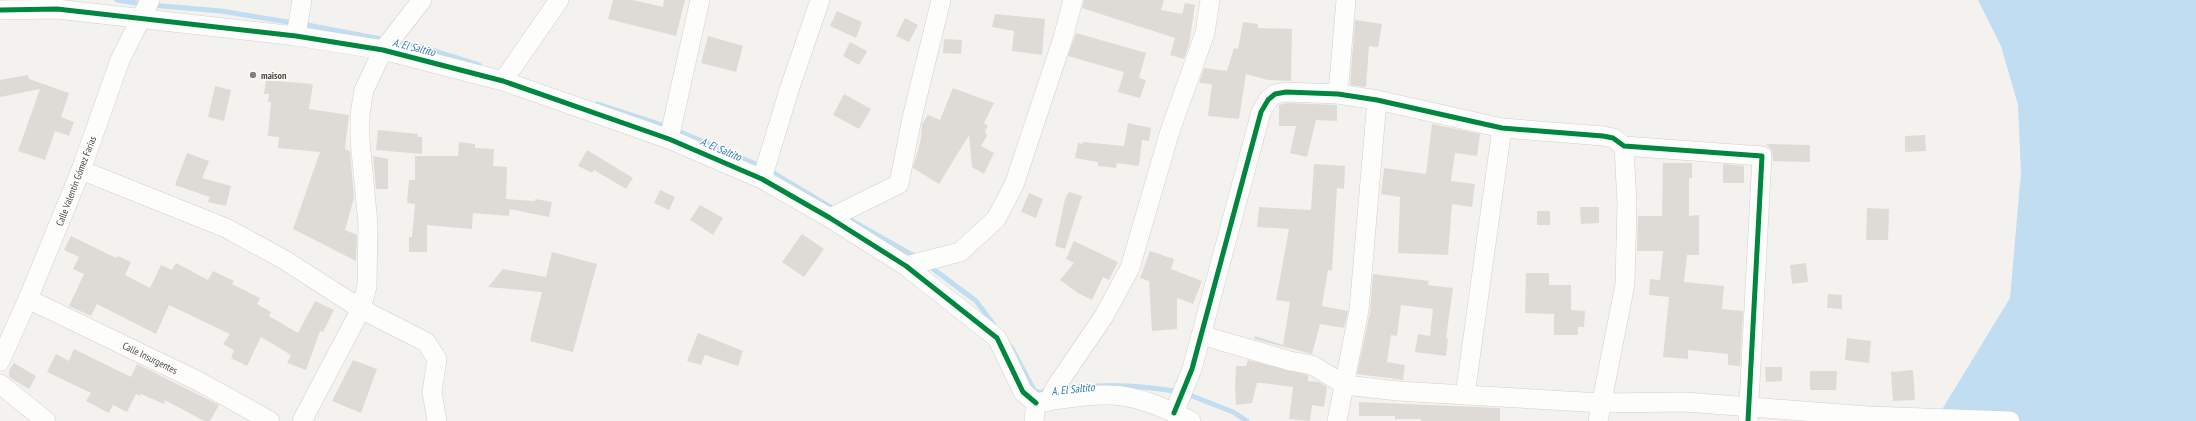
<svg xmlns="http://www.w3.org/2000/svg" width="2196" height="421" font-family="'PT Sans Narrow',sans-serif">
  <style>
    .water { fill: #c0ddf1 }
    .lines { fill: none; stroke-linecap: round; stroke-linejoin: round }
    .stream { stroke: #c0ddf1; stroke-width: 5 }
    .building { fill: #dedbd6 }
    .street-casing { stroke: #d2d0cb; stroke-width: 20 }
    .street { stroke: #fdfdfc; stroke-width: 19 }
    .cycleway-casing { stroke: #fff; stroke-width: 8 }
    .cycleway { stroke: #00873e; stroke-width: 5 }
    .poi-dot { fill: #868178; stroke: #fff; stroke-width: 1.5 }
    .labels { text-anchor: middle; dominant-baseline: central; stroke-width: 3; stroke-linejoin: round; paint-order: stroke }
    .poi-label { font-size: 10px; font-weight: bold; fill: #4b4439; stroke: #fff; text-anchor: start }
    .street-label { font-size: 10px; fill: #4b4439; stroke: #fff }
    .water-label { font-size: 11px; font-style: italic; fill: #2e7ab2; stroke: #fff }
  </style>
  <rect width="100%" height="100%" fill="#f4f2ee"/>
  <path class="water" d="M 1978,0 L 2196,0 L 2196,421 L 1935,421 L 2010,298 L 2021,173 L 2018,105 L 2001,46 Z"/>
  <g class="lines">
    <g class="stream">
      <path d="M 117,0 L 143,4"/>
      <path d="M 151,5 L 221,11 L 294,23"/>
      <path d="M 302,24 L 386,40"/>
      <path d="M 394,42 L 428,49 L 479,65"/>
      <path d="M 597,104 L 671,128 L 765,168 L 835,210"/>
      <path d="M 845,217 L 916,257"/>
      <path d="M 928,265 L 976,301 L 994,325"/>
      <path d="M 1011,347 L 1034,390 L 1040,393 L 1044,391"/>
      <path d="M 1097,386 C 1125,384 1152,387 1179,392"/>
      <path d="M 1061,388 L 1087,386"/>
      <path d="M 1187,394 L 1233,412 L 1247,421"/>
    </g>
  </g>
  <g class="building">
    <path d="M 613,0 L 633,0 L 663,7 L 664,0 L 685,0 L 676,36 L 608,19 Z"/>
    <path d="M 1084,0 L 1164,0 L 1161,10 L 1182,14 L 1185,3 L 1195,5 L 1189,44 L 1184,59 L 1170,55 L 1175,38 L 1082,8 Z"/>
    <path d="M 837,11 L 862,22 L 856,38 L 830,26 Z"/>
    <path d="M 995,14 L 1045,19 L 1042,55 L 1012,51 L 1014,31 L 992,27 Z"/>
    <path d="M 905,18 L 918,25 L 909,42 L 896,36 Z"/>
    <path d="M 1355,20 L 1382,24 L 1378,47 L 1369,46 L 1366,87 L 1350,85 Z"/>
    <path d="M 1243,22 L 1258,24 L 1258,28 L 1292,29 L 1291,81 L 1268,80 L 1246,74 L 1239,119 L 1208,116 L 1212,84 L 1199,83 L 1204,68 L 1227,71 L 1234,48 L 1238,49 Z"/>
    <path d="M 1076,33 L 1146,53 L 1139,78 L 1146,80 L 1140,98 L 1118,92 L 1124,72 L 1068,56 Z"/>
    <path d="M 708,36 L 743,46 L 736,72 L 701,63 Z"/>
    <path d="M 944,39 L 962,40 L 961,54 L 943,53 Z"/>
    <path d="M 850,42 L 867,51 L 859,65 L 843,56 Z"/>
    <path d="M 28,75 L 29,79 L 69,93 L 61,117 L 74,122 L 69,136 L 55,131 L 45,160 L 18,151 L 40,89 L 0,97 L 0,80 Z"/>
    <path d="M 266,80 L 313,84 L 309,109 L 349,115 L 345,149 L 350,151 L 354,198 L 345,230 L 357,235 L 356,261 L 293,229 L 320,152 L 278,148 L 279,137 L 268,136 L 271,102 L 268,102 L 269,94 L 264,94 Z"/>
    <path d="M 215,86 L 231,90 L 224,121 L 208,117 Z"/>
    <path d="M 953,88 L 994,103 L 984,123 L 988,126 L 985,131 L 987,136 L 981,146 L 994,153 L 984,174 L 972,167 L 969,135 L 939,184 L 913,168 L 921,139 L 922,124 L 928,115 L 940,120 Z"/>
    <path d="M 844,94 L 871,109 L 859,129 L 833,115 Z"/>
    <path d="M 1287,103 L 1337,105 L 1337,121 L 1316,120 L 1307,157 L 1290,153 L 1296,126 L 1279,126 L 1279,105 Z"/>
    <path d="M 1128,123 L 1151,128 L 1149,141 L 1142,140 L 1139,166 L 1117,163 L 1116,168 L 1098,166 L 1098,162 L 1075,158 L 1078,143 L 1083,144 L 1083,142 L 1124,146 Z"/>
    <path d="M 1432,124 L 1480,134 L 1477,156 L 1455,153 L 1451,181 L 1475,184 L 1472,207 L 1452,204 L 1448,255 L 1398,253 L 1400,197 L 1381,194 L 1384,168 L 1426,174 Z"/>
    <path d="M 378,130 L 418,134 L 418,137 L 422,137 L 422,154 L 376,150 Z"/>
    <path d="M 1925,135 L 1926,151 L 1905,152 L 1905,136 Z"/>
    <path d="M 459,142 L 475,144 L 475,148 L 494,149 L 493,166 L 507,167 L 506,199 L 535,201 L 535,199 L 552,202 L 549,217 L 510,209 L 509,216 L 473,213 L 472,229 L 427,225 L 427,252 L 409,252 L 409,237 L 412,237 L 415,204 L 407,203 L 409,180 L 415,180 L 415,156 L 458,156 Z"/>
    <path d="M 1766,144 L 1810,145 L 1810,162 L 1773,161 L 1772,151 Z"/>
    <path d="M 587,150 L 633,178 L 626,189 L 594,170 L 592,173 L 578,166 Z"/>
    <path d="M 187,153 L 209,161 L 202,178 L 231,186 L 226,206 L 208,202 L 210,197 L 175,185 Z"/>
    <path d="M 373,156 L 388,159 L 388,189 L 376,189 Z"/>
    <path d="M 1663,163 L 1692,163 L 1692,178 L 1689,178 L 1689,216 L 1699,215 L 1699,255 L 1687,255 L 1684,282 L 1724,286 L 1722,309 L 1743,311 L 1740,366 L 1728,365 L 1728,354 L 1688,350 L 1688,359 L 1663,357 L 1669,297 L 1649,295 L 1650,279 L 1660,280 L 1663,251 L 1637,251 L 1638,216 L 1662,216 Z"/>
    <path d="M 1314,164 L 1345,166 L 1344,189 L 1337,188 L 1332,271 L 1328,270 L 1322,306 L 1348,311 L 1344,328 L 1320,324 L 1312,354 L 1254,339 L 1255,336 L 1283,345 L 1290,302 L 1276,300 L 1289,229 L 1257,227 L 1259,207 L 1311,210 Z"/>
    <path d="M 1723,164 L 1744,166 L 1744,183 L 1723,183 Z"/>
    <path d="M 660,190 L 675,197 L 669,210 L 654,203 Z"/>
    <path d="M 1069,192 L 1082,196 L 1065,249 L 1055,246 L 1065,199 Z"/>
    <path d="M 1029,193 L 1043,199 L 1036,218 L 1021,212 Z"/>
    <path d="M 700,205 L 723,218 L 713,235 L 690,220 Z"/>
    <path d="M 1580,207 L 1599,207 L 1599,223 L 1581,224 Z"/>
    <path d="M 1867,208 L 1889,209 L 1888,240 L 1866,240 Z"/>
    <rect x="1537" y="211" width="13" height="14"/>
    <path d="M 802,234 L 824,249 L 804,277 L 782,262 Z"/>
    <path d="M 71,236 L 116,258 L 118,256 L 131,262 L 125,275 L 150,288 L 161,265 L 172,270 L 176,263 L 208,280 L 213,271 L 234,281 L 232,284 L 260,298 L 257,304 L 271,312 L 269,316 L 298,333 L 315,301 L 334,310 L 323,332 L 320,331 L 306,370 L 287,363 L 291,355 L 261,337 L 247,366 L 231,358 L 234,350 L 223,344 L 230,334 L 169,305 L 156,334 L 97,304 L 91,316 L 69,306 L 84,274 L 73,269 L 79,257 L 64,250 Z"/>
    <path d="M 1074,241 L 1118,262 L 1109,280 L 1103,277 L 1092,300 L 1078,293 L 1060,280 L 1074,263 L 1066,259 Z"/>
    <path d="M 1150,251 L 1174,259 L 1171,269 L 1202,281 L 1193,304 L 1177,298 L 1177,329 L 1152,331 L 1149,281 L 1140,278 Z"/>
    <path d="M 552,252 L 597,264 L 573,352 L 530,341 L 542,292 L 488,287 L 503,269 L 546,277 Z"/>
    <path d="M 1806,263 L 1808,282 L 1792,284 L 1790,265 Z"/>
    <path d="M 1526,273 L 1549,273 L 1549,285 L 1571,285 L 1571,310 L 1585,311 L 1584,327 L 1578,327 L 1578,335 L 1554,335 L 1554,314 L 1525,313 Z"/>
    <path d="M 1373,274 L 1429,281 L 1428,285 L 1453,288 L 1446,338 L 1448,338 L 1446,356 L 1415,352 L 1418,334 L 1430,336 L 1433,309 L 1401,305 L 1397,336 L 1391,335 L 1387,362 L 1405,365 L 1403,380 L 1357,374 L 1370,312 Z"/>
    <path d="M 1828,294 L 1842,295 L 1842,309 L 1827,308 Z"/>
    <path d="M 698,333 L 743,351 L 738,366 L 705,355 L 701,365 L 687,361 Z"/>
    <path d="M 1847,338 L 1871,341 L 1869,363 L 1845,360 Z"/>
    <path d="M 74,349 L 131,377 L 137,364 L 219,405 L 210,421 L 204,421 L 165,400 L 164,404 L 141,394 L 140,396 L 136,394 L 127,412 L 113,405 L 109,413 L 86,401 L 91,393 L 47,372 L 56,354 L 69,361 Z"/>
    <path d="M 353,360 L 377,369 L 361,413 L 332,401 Z"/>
    <path d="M 1248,360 L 1308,375 L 1308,381 L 1319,382 L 1327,387 L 1324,407 L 1312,405 L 1310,421 L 1289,419 L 1293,387 L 1262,383 L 1257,383 L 1252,403 L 1236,405 L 1235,386 L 1236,366 L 1246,366 Z"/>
    <path d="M 14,363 L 36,376 L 29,389 L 9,377 L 9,370 Z"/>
    <path d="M 1765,367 L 1782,367 L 1782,381 L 1766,382 Z"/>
    <path d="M 1913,370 L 1915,400 L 1893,401 L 1891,372 Z"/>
    <path d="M 1810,371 L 1837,371 L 1836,390 L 1810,390 Z"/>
    <path d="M 1359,402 L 1500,408 L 1500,421 L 1421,421 L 1421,419 L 1395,419 L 1395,416 L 1359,416 Z"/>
  </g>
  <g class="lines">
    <defs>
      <g id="street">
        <path d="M 0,10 L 57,9 L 296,36 L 383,50 L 503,81 L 669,139 L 762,179 L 830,218 L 906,266 L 997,338 L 1023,392 L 1036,403"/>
        <path d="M 296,36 L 302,0"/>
        <path d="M 503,81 L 559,0"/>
        <path d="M 1338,94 L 1346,0"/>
        <path d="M 669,139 L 700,0"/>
        <path d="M 81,170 L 226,228 L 283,259 L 361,309 L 426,342 L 437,359 L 432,392 L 437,421"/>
        <path d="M 762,179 L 789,90 L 820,0"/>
        <path d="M 830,218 L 899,184 L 912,118 L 941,0"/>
        <path d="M 906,266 L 960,252 L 996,219 L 1014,185 L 1063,38 L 1073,0"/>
        <path d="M 28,299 L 198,381 L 270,421"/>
        <path d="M 1201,335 L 1290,361 L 1312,365 L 1345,385 L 1398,391 L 1602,403 L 1685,402 L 1868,416 L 2010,421"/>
        <path d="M 0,361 L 28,299 L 81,170 L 120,60 L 150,0"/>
        <path d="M 0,384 L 46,421"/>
        <path d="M 1465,395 L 1502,128"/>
        <path d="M 1049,401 L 1055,388 L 1104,316 L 1130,268 L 1170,131 L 1205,33 L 1210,0"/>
        <path d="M 1041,402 C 1064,399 1086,394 1109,395 C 1137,395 1167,409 1191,421"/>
        <path d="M 1174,413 L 1192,369 L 1261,112 L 1268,100 L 1275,94 L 1286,92 L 1338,94 L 1377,100 L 1502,128 L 1603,136 L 1613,138 L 1624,146 L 1762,156 L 1748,421"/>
        <path d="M 302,421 L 361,309 L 367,286 L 368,224 L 360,140 L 360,114 L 364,90 L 383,50 L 422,0"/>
        <path d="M 1034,421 L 1036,403"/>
        <path d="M 1337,421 L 1359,310 L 1377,100"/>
        <path d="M 1598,421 L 1625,284 L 1627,204 L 1624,146"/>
      </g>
    </defs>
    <use href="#street" class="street-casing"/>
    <use href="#street" class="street"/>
    <defs>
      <g id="cycleway">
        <path d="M 0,10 L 57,9 L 296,36 L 383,50 L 503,81 L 669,139 L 762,179 L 830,218 L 906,266 L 997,338 L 1023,392 L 1036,403"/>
        <path d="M 1174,413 L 1192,369 L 1261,112 L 1268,100 L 1275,94 L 1286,92 L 1338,94 L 1377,100 L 1502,128 L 1603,136 L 1613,138 L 1624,146 L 1762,156 L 1748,421"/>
      </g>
    </defs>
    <use href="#cycleway" class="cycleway-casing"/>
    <use href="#cycleway" class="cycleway"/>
  </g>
  <circle class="poi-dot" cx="253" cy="75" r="4"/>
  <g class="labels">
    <g class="poi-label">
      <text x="261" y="75">maison</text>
    </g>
    <g class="street-label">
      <text transform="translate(76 181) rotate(-69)">Calle Valentín Gómez Farías</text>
      <text transform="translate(150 358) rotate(26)">Calle Insurgentes</text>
    </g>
    <g class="water-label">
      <text transform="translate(414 47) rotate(14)">A. El Saltito</text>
      <text transform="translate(721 149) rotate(23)">A. El Saltito</text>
      <text transform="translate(1073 389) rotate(-6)">A. El Saltito</text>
    </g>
  </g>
</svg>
